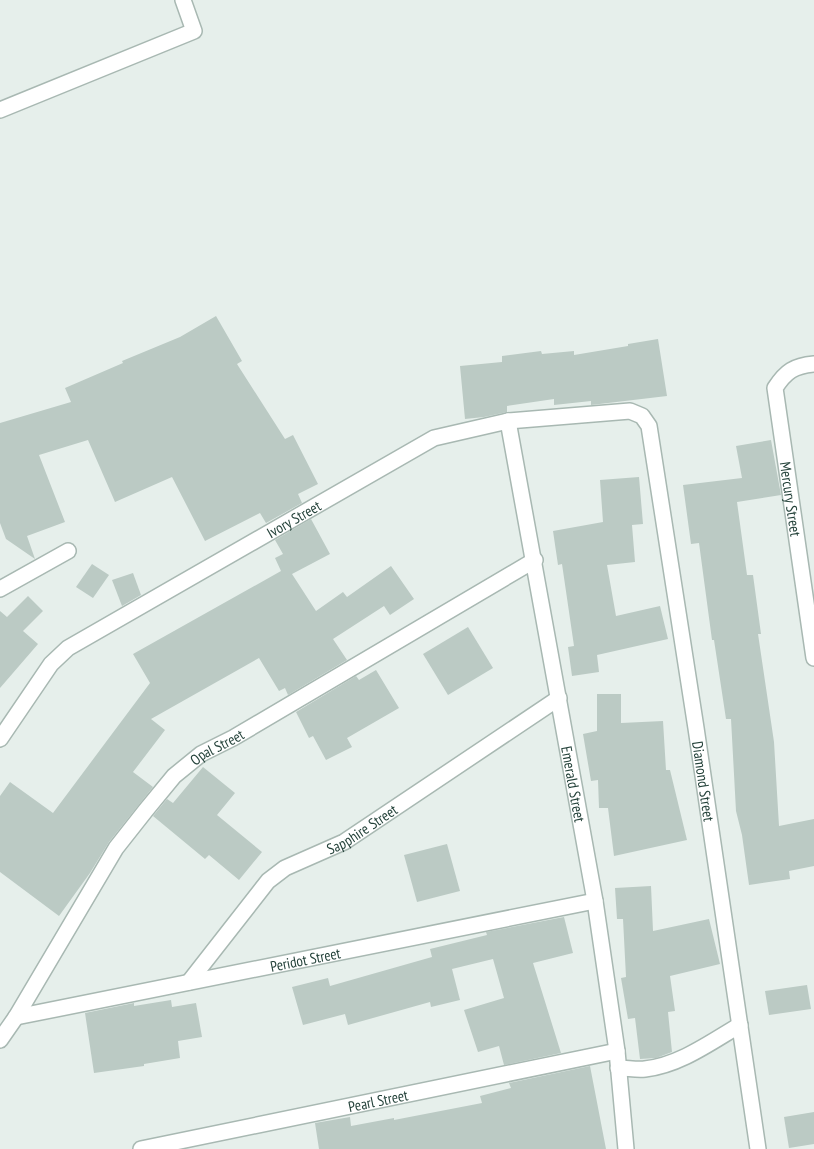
<svg xmlns="http://www.w3.org/2000/svg" width="814" height="1149" font-family="'PT Sans Narrow',sans-serif">
  <style>
    .building { fill: #bbcac4 }
    .lines { fill: none; stroke-linecap: round; stroke-linejoin: round }
    .minor-casing { stroke: #a8b8b2; stroke-width: 18 }
    .minor { stroke: #fff; stroke-width: 15 }
    .labels { text-anchor: middle; dominant-baseline: central; stroke-width: 4.5; stroke-linejoin: round; paint-order: stroke }
    .street-label { font-size: 15px; fill: #24423a; stroke: #f7fbf9 }
  </style>
  <rect width="100%" height="100%" fill="#e6efeb"/>
  <g class="building">
    <path d="M 216,316 L 242,361 L 237,364 L 285,439 L 293,435 L 318,484 L 298,494 L 302,503 L 266,523 L 260,513 L 205,541 L 172,477 L 115,502 L 88,440 L 39,455 L 65,522 L 27,536 L 35,559 L 6,539 L 0,523 L 0,423 L 71,402 L 65,388 L 123,363 L 122,361 L 180,337 Z"/>
    <path d="M 658,339 L 667,396 L 591,405 L 591,401 L 554,405 L 554,399 L 507,406 L 507,412 L 484,417 L 465,419 L 460,366 L 502,362 L 502,356 L 541,351 L 542,354 L 574,351 L 574,355 L 628,346 L 628,344 Z"/>
    <path d="M 771,440 L 781,495 L 737,502 L 747,575 L 753,575 L 761,634 L 758,634 L 774,742 L 779,826 L 814,819 L 814,866 L 789,871 L 790,879 L 749,885 L 742,835 L 736,811 L 731,719 L 726,719 L 714,640 L 712,640 L 699,543 L 691,544 L 683,485 L 742,478 L 736,446 Z"/>
    <path d="M 639,477 L 643,524 L 632,525 L 635,562 L 607,565 L 616,616 L 660,606 L 668,639 L 597,655 L 599,672 L 572,676 L 568,647 L 574,646 L 562,564 L 558,565 L 553,531 L 603,522 L 600,480 Z"/>
    <path d="M 311,519 L 330,554 L 292,574 L 316,611 L 343,592 L 347,597 L 391,566 L 414,599 L 390,615 L 384,606 L 333,639 L 347,660 L 288,695 L 285,688 L 279,691 L 259,658 L 151,719 L 165,730 L 133,772 L 153,787 L 109,842 L 90,873 L 59,916 L 0,872 L 0,796 L 10,782 L 53,813 L 150,683 L 133,654 L 281,571 L 275,558 L 283,554 L 275,540 Z"/>
    <path d="M 92,564 L 109,575 L 93,598 L 76,587 Z"/>
    <path d="M 133,573 L 141,595 L 122,606 L 112,580 Z"/>
    <path d="M 28,596 L 43,611 L 23,631 L 38,644 L 0,688 L 0,611 L 7,617 Z"/>
    <path d="M 468,627 L 493,668 L 448,695 L 423,654 Z"/>
    <path d="M 376,670 L 399,708 L 347,738 L 352,747 L 326,760 L 313,736 L 309,738 L 296,712 L 356,676 L 359,680 Z"/>
    <path d="M 597,694 L 621,694 L 621,723 L 663,721 L 666,770 L 670,770 L 687,840 L 614,856 L 608,808 L 599,808 L 598,780 L 591,781 L 583,734 L 597,731 Z"/>
    <path d="M 203,767 L 235,793 L 217,815 L 262,852 L 239,880 L 209,855 L 205,859 L 153,816 L 167,799 L 173,803 Z"/>
    <path d="M 447,844 L 460,891 L 417,902 L 404,855 Z"/>
    <path d="M 651,886 L 653,931 L 709,919 L 720,964 L 670,976 L 675,1011 L 668,1012 L 672,1052 L 656,1058 L 640,1059 L 635,1018 L 628,1019 L 621,978 L 626,977 L 623,919 L 617,919 L 615,888 Z"/>
    <path d="M 564,917 L 573,953 L 533,963 L 561,1053 L 504,1065 L 499,1046 L 478,1052 L 464,1010 L 504,998 L 493,959 L 452,969 L 460,1000 L 431,1007 L 430,1002 L 348,1025 L 345,1014 L 303,1025 L 292,987 L 328,978 L 330,986 L 432,957 L 430,949 L 487,935 L 486,932 Z"/>
    <path d="M 807,985 L 811,1009 L 769,1015 L 765,991 Z"/>
    <path d="M 171,1000 L 172,1007 L 196,1003 L 202,1037 L 178,1041 L 180,1058 L 144,1064 L 144,1066 L 94,1073 L 85,1013 L 134,1003 L 134,1006 Z"/>
    <path d="M 590,1066 L 606,1149 L 319,1149 L 315,1123 L 350,1117 L 351,1126 L 394,1118 L 394,1120 L 482,1103 L 480,1096 L 511,1088 L 509,1083 Z"/>
    <path d="M 814,1112 L 814,1144 L 789,1148 L 784,1117 Z"/>
  </g>
  <g class="lines">
    <defs>
      <g id="minor">
        <path d="M 0,110 L 194,31 L 183,0"/>
        <path id="s1" d="M 814,364 C 794,366 786,371 775,388 L 814,658"/>
        <path id="s2" d="M 508,421 L 595,901 L 617,1051 L 626,1149"/>
        <path d="M 0,589 L 68,551"/>
        <path id="s3" d="M 0,739 L 51,664 L 68,648 L 434,438 L 508,421 L 630,411 L 642,416 L 649,426 L 696,728 L 758,1149"/>
        <path id="s4" d="M 189,982 L 268,881 L 285,868 L 344,842 L 559,698"/>
        <path id="s5" d="M 16,1017 L 595,901"/>
        <path id="s6" d="M 0,1040 L 16,1017 L 116,848 L 146,810 L 174,776 L 201,754 L 233,738 L 535,560"/>
        <path d="M 618,1068 C 627,1068 637,1070 645,1069 C 680,1065 711,1042 740,1025"/>
        <path id="s7" d="M 141,1149 L 617,1051"/>
      </g>
    </defs>
    <use href="#minor" class="minor-casing"/>
    <use href="#minor" class="minor"/>
  </g>
  <g class="labels">
    <g class="street-label">
      <text stroke="none"><textPath href="#s1" startOffset="160">Mercury Street</textPath></text>
      <text stroke="none"><textPath href="#s3" startOffset="374">Ivory Street</textPath></text>
      <text stroke="none"><textPath href="#s6" startOffset="369">Opal Street</textPath></text>
      <text stroke="none"><textPath href="#s3" startOffset="1119">Diamond Street</textPath></text>
      <text stroke="none"><textPath href="#s2" startOffset="369">Emerald Street</textPath></text>
      <text stroke="none"><textPath href="#s4" startOffset="236">Sapphire Street</textPath></text>
      <text stroke="none"><textPath href="#s5" startOffset="295">Peridot Street</textPath></text>
      <text stroke="none"><textPath href="#s7" startOffset="242">Pearl Street</textPath></text>
    </g>
  </g>
</svg>
